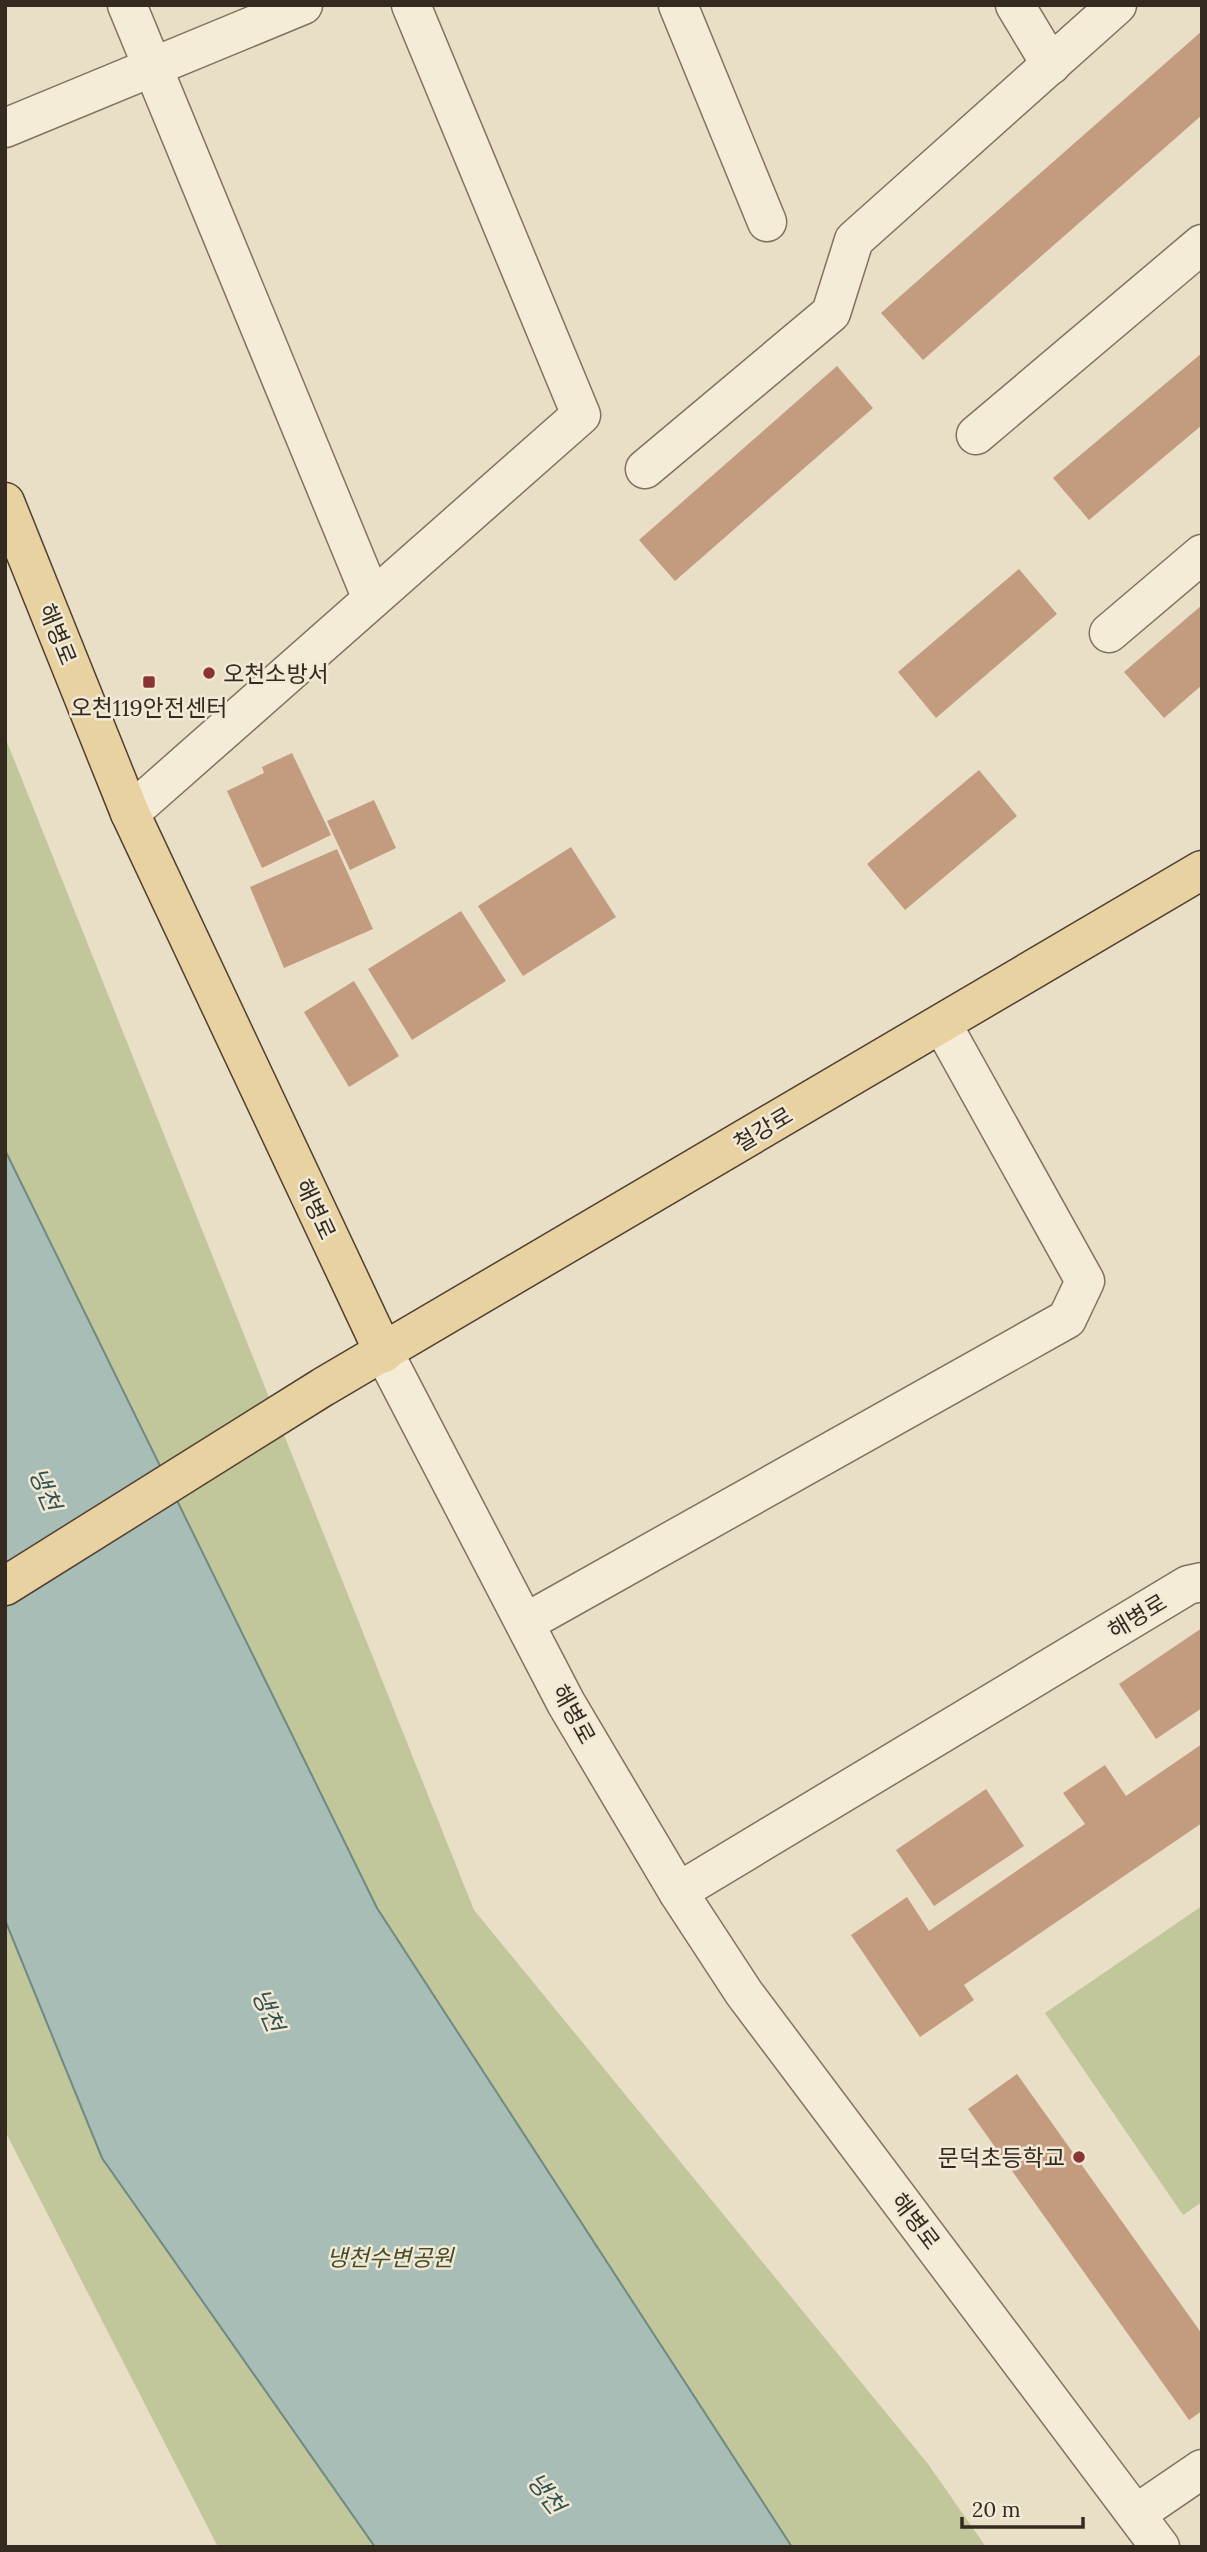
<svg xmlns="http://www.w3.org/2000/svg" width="1207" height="2552" font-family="Lora,'Noto Sans KR',serif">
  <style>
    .green { fill: #c1c69b }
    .water { fill: #a7bdb6; stroke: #6f8a83; stroke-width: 2 }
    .building { fill: #c39c80 }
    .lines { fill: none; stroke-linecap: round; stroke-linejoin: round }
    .minor-casing { stroke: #82715e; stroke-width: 41 }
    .major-casing { stroke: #514031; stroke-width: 41 }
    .minor { stroke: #f5ecd8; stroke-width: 38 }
    .major { stroke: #e8d2a2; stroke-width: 38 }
    .poi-dot { fill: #8b3435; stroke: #f1e9d5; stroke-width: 2.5 }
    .labels { text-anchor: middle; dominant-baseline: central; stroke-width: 5; stroke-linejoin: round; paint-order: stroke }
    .street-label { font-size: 23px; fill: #342a20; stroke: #f1e9d5 }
    .poi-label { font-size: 23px; fill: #342a20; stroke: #f1e9d5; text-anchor: start }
    .park-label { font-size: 23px; font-style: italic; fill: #454e29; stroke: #f1e9d5 }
    .water-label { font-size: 24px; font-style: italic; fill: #315250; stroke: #f1e9d5 }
  </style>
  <rect width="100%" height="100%" fill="#e9dec6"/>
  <g class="green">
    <path d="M 5,737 L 474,1910 L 928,2464 L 986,2547 L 218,2547 L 5,2131 Z"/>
    <path d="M 1202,1906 L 1202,2202 L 1183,2215 L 1045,2013 Z"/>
  </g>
  <path class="water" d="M 5,1150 L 377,1908 L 792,2547 L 375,2547 L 102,2158 L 5,1920 Z"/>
  <g class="building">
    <path d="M 1202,31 L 1202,115 L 923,360 L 881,313 Z"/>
    <path d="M 1202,353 L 1202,425 L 1089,520 L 1053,478 Z"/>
    <path d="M 837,366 L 873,408 L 675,581 L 639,540 Z"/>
    <path d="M 1019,569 L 1057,614 L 936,718 L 898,672 Z"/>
    <path d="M 1202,605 L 1202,685 L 1164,718 L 1124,672 Z"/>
    <path d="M 292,753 L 331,835 L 262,868 L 227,791 L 264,773 L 262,767 Z"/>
    <path d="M 979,770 L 1017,816 L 905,910 L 867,864 Z"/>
    <path d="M 374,800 L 396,848 L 350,870 L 327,821 Z"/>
    <path d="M 571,847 L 616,917 L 523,976 L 478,906 Z"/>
    <path d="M 337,849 L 373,929 L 284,968 L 250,887 Z"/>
    <path d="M 461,911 L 506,981 L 412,1040 L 368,969 Z"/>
    <path d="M 354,981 L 399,1056 L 349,1087 L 304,1012 Z"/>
    <path d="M 1202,1628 L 1202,1708 L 1156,1739 L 1119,1684 Z"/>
    <path d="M 1202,1744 L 1202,1823 L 964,1985 L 974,2000 L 920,2037 L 851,1935 L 907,1897 L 929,1931 L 1085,1824 L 1063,1793 L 1105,1765 L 1126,1796 Z"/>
    <path d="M 986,1789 L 1024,1846 L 934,1906 L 896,1850 Z"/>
    <path d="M 1017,2074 L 1202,2334 L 1202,2411 L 1189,2420 L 968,2109 Z"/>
  </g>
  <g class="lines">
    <defs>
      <g id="minor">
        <path d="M 127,5 L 372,599"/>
        <path d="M 678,5 L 767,222"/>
        <path d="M 1015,5 L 1051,65"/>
        <path d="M 5,128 L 303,5"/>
        <path d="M 976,435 L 1202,244"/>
        <path d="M 645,469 L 831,313 L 854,240 L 1117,5"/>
        <path d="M 1109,633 L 1202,554"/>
        <path d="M 130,813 L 581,415 L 411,5"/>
        <path d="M 384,1353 L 566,1703 L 678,1892 L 744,1993 L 1160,2547"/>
        <path d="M 525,1623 L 1067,1319 L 1085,1281 L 942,1024"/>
        <path d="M 678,1892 L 1188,1585 L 1202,1582"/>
        <path d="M 1136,2514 L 1202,2469"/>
      </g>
      <g id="major">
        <path d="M 5,502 L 130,813 L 384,1353"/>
        <path d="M 5,1586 L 323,1387 L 1202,870"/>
      </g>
    </defs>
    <use href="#minor" class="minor-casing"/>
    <use href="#major" class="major-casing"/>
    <use href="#minor" class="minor"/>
    <use href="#major" class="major"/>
  </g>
  <g class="poi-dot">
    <circle cx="209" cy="673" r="7"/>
    <rect x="142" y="675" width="14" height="14" rx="3.5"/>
    <circle cx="1079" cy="2157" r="7"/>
  </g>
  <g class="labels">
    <g class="street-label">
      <text transform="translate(58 634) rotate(68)">해병로</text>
      <text transform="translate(763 1129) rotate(-31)">철강로</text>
      <text transform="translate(316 1209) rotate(65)">해병로</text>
      <text transform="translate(1137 1616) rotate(-31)">해병로</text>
      <text transform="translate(574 1714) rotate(61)">해병로</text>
      <text transform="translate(916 2221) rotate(53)">해병로</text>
    </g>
    <g class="poi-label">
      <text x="223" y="673">오천소방서</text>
      <text x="149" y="707" text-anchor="middle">오천119안전센터</text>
      <text x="1065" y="2157" text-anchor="end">문덕초등학교</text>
    </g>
    <g class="park-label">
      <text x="390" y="2257">냉천수변공원</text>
    </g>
    <g class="water-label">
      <text transform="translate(45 1489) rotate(67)">냉천</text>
      <text transform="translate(268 2010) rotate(67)">냉천</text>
      <text transform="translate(546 2493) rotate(52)">냉천</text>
    </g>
  </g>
  <rect width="1207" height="2552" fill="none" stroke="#342a20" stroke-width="14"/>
  <path d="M962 2517v10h121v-10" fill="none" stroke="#342a20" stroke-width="3.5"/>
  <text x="972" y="2517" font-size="21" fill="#342a20" stroke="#f1e9d5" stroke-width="5" paint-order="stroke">20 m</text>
</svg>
